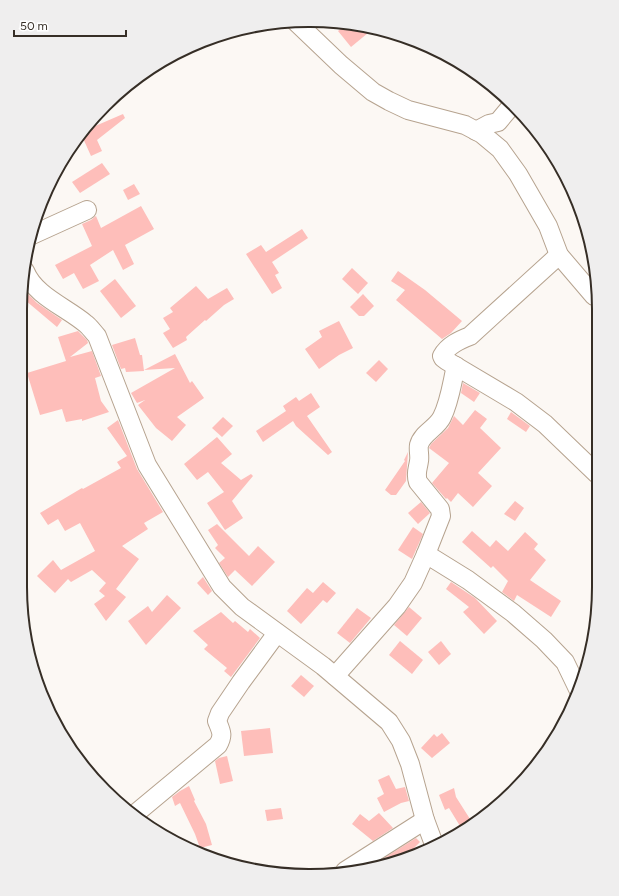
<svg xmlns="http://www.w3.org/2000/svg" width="619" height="896" font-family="Figtree,sans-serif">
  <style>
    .building { fill: #febeba }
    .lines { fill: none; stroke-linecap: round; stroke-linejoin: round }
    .street-casing { stroke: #b6a38f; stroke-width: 20 }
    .street { stroke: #fff; stroke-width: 18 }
    .rim { fill: none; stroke: #362e26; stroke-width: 2 }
  </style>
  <rect width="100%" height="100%" fill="#fcf8f4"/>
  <g class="building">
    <path d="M 347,24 L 366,26 L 374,28 L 351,47 L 338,31 Z"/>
    <path d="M 123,114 L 125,118 L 97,140 L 102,151 L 91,156 L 82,136 L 86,130 Z"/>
    <path d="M 102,163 L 110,174 L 80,193 L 72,182 Z"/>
    <path d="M 134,184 L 140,194 L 128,200 L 123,190 Z"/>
    <path d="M 141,206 L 154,229 L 125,245 L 134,264 L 123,270 L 113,250 L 90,265 L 99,281 L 83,289 L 74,273 L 63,279 L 55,265 L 92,246 L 82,224 L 91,220 L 96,216 L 101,228 Z"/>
    <path d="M 302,229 L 308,238 L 272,262 L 279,273 L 275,275 L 282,288 L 272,294 L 246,254 L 261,245 L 266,252 Z"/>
    <path d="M 352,268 L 368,283 L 358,294 L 342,279 Z"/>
    <path d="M 398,271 L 425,290 L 462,321 L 451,333 L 442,339 L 396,300 L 405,290 L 391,281 Z"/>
    <path d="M 115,279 L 136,306 L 121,318 L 100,291 Z"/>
    <path d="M 196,286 L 208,299 L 227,288 L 234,299 L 224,305 L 206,321 L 205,320 L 186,337 L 187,340 L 173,348 L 163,333 L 170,329 L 163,318 L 173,312 L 170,308 Z"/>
    <path d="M 25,291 L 37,303 L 62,320 L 57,327 L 25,300 Z"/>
    <path d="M 363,294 L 374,306 L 364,316 L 359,316 L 350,307 Z"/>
    <path d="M 339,321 L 353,348 L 339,355 L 319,369 L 305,349 L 322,337 L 319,331 Z"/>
    <path d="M 78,331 L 87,340 L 88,343 L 70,357 L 92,351 L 101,376 L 95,378 L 101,401 L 109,412 L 82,421 L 82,419 L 66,422 L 62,409 L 40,415 L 27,373 L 66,361 L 58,337 Z"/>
    <path d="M 135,338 L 140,355 L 142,355 L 144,371 L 126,372 L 125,368 L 121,369 L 112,345 Z"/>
    <path d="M 175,354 L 190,383 L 192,381 L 204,398 L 177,417 L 186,425 L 172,441 L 156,428 L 138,405 L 145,400 L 137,403 L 131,393 L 175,368 L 144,370 Z"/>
    <path d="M 379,360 L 388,369 L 376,382 L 366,373 Z"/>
    <path d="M 463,383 L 480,393 L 474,402 L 461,393 Z"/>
    <path d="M 311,393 L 320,407 L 307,416 L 332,452 L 328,455 L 296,426 L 293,421 L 263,442 L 256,431 L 286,411 L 283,406 L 296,397 L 299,401 Z"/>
    <path d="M 475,410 L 487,419 L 480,428 L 501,448 L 478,473 L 492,486 L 473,507 L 458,493 L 451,502 L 447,498 L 446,499 L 432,483 L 449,463 L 429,448 L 431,444 L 448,428 L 454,416 L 463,425 Z"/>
    <path d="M 511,412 L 530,426 L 526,432 L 507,419 Z"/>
    <path d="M 223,417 L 233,426 L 222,437 L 212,428 Z"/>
    <path d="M 118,420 L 137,469 L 163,512 L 144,523 L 148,529 L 122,546 L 139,559 L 116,589 L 126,597 L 106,621 L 94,604 L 105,596 L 99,591 L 106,583 L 92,570 L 71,582 L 68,579 L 55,593 L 37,576 L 53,560 L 61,570 L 95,551 L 80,523 L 65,531 L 58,519 L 48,525 L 40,513 L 82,488 L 83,489 L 121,468 L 117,462 L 127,456 L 107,428 Z"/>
    <path d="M 217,437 L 232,454 L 221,463 L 241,480 L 251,474 L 253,476 L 232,501 L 243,518 L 225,530 L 207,503 L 224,492 L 208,472 L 197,480 L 184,464 Z"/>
    <path d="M 408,452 L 406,481 L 396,495 L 391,495 L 385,490 L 405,461 L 404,460 Z"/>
    <path d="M 515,501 L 524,508 L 515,521 L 504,514 Z"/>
    <path d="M 421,502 L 430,513 L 418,524 L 408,513 Z"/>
    <path d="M 217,524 L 249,556 L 258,546 L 275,562 L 252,586 L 235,570 L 228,577 L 219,563 L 225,558 L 215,548 L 218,545 L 208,530 Z"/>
    <path d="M 413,527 L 423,534 L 412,559 L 398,550 Z"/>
    <path d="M 472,531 L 490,547 L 496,540 L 508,551 L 525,532 L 538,544 L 534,549 L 546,560 L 530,580 L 561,601 L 551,617 L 517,595 L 514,601 L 502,592 L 508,581 L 493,566 L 491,568 L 462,542 Z"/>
    <path d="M 203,577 L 212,591 L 208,595 L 197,583 Z"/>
    <path d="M 323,582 L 336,593 L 327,603 L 323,600 L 301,624 L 287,611 L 307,588 L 313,593 Z"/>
    <path d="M 451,582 L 475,598 L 497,621 L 484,634 L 463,612 L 469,607 L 446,589 Z"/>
    <path d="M 167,595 L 181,608 L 146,645 L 128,621 L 148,606 L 152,612 Z"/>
    <path d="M 409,607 L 422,618 L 407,636 L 394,625 Z"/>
    <path d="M 357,608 L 371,618 L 350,643 L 337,633 Z"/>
    <path d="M 221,612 L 233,623 L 235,621 L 248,632 L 250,629 L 260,638 L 231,677 L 224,671 L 227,668 L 204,649 L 208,645 L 193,631 Z"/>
    <path d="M 400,641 L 423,660 L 412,674 L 389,655 Z"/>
    <path d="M 441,641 L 451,654 L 439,665 L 428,652 Z"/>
    <path d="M 301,675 L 314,686 L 304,697 L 291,686 Z"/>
    <path d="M 270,728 L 273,753 L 244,756 L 241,731 Z"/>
    <path d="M 442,733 L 450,743 L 432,758 L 421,748 L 434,734 L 437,737 Z"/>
    <path d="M 227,756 L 233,781 L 220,784 L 215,761 L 219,758 Z"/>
    <path d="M 389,775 L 396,789 L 405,787 L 409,801 L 401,803 L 384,812 L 377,798 L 384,794 L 378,780 Z"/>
    <path d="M 189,786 L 195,800 L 194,801 L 206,824 L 212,845 L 200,848 L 195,834 L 180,803 L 175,806 L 172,797 L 180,791 Z"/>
    <path d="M 454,788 L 456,797 L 470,819 L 460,826 L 449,808 L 445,810 L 439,795 Z"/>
    <path d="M 281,808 L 283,819 L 267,821 L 265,810 Z"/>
    <path d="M 379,813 L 393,828 L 373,841 L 352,824 L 360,814 L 369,821 Z"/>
    <path d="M 416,838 L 420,842 L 411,851 L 413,855 L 365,870 Z"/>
  </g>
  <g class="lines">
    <defs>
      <g id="street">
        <path d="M 295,21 L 341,65 L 373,92 L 389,101 L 408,110 L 465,125 L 482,134 L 500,149 L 518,174 L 548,226 L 559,255 L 594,296"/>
        <path d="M 476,131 L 489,124 L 498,122 L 513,104"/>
        <path d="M 32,235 L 87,210"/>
        <path d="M 559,255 L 470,336 C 460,340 448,345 442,356 L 443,358 L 447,361 L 516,402 L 545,424 L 597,474"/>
        <path d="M 25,271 C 35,296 66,307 86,324 C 90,327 93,332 97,336 L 147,465 L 222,587 L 242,607 L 323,666 L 389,722 L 401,741 L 410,764 L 425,820 L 435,847"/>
        <path d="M 426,554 L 441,516 L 440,509 L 418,482 C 415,473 418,469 419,461 C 420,456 418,450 419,445 C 422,433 437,428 442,417 C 450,401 452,382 456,366"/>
        <path d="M 335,676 L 397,606 L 413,583 L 426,554 L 468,580 L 513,613 L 544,640 L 565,662 L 579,691"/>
        <path d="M 135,814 L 218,745 C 224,735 221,731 217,721 L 220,713 L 241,682 L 277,633"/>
        <path d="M 345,871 L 425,820"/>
      </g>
    </defs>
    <use href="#street" class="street-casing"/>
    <use href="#street" class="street"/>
  </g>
  <path d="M0 0H619V896H0ZM309 27H310A282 282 0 0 1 592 309V587A282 282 0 0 1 310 869H309A282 282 0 0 1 27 587V309A282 282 0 0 1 309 27Z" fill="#efeeee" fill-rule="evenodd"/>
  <path class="rim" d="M309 27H310A282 282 0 0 1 592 309V587A282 282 0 0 1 310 869H309A282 282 0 0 1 27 587V309A282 282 0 0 1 309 27Z"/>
  <path d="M14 30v6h112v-6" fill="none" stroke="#362e26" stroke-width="2"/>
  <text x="20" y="30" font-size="12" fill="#362e26" stroke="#ffffff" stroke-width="3" paint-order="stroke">50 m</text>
</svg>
